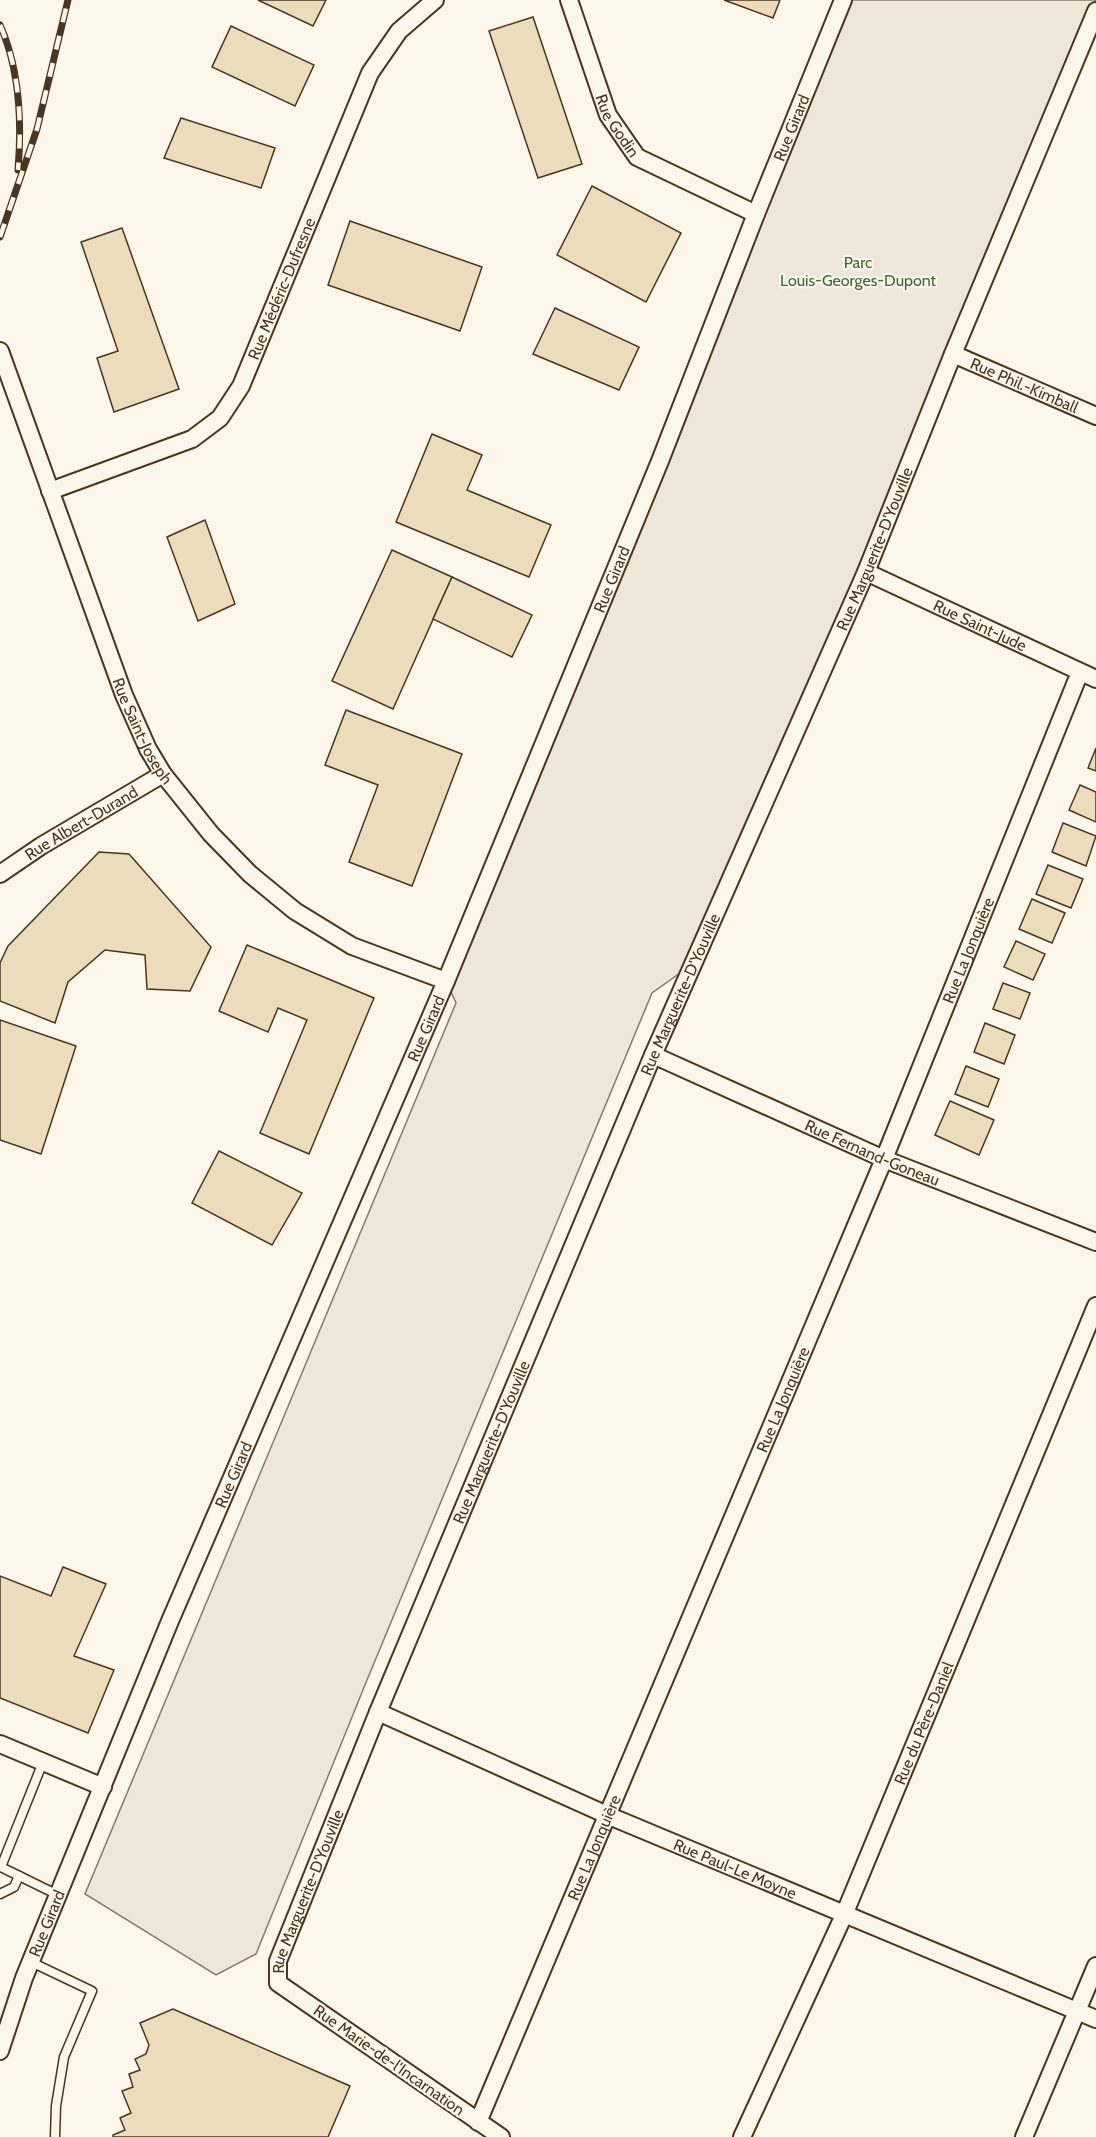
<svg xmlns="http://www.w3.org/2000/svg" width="1096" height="2137" font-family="Cabin,sans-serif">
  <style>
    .green { fill: #ede6d9; stroke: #887966; stroke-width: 1.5 }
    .building { fill: #ecdcbc; stroke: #4a3520; stroke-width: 1.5 }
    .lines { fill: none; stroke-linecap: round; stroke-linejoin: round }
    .service-casing { stroke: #4a3520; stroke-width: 11 }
    .minor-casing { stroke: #4a3520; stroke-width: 20 }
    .service { stroke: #fbf6e9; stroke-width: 8 }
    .minor { stroke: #fbf6e9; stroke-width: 16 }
    .rail-casing { stroke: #4a3520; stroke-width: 7 }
    .rail { stroke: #fbf6e9; stroke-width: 4.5; stroke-dasharray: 14; stroke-linecap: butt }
    .labels { text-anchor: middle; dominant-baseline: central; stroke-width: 4.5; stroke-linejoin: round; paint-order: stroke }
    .street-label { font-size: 16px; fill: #4a3520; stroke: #fbf6e9 }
    .park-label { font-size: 16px; fill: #436837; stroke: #fbf6e9 }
  </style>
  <rect width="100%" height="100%" fill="#fbf6e9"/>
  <path class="green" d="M 845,0 L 1096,0 L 1096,11 L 704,956 L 652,993 L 367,1680 L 256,1954 L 216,1975 L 85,1894 L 456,1003 L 446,981 Z"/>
  <g class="building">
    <path d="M 258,0 L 326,0 L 313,26 Z"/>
    <path d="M 724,0 L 780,0 L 773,18 Z"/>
    <path d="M 533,17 L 582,164 L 538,178 L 489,31 Z"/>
    <path d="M 231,26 L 314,65 L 295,106 L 212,67 Z"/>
    <path d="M 181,118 L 275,148 L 261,188 L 164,158 Z"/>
    <path d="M 592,186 L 681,233 L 646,302 L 557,255 Z"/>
    <path d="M 350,221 L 482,267 L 460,331 L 328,285 Z"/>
    <path d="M 122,228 L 179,389 L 114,412 L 97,358 L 118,351 L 81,242 Z"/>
    <path d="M 555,308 L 639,347 L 619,390 L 533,354 Z"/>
    <path d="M 432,434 L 482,455 L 467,490 L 551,525 L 529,577 L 396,522 Z"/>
    <path d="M 205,520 L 235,604 L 198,621 L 167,537 Z"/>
    <path d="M 392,550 L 452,577 L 393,709 L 332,681 Z"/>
    <path d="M 452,577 L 532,615 L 512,657 L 433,619 Z"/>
    <path d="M 346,710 L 462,754 L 412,886 L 349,862 L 378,785 L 325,765 Z"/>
    <path d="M 1096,748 L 1096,771 L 1088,768 Z"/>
    <path d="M 1080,785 L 1096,792 L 1096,822 L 1069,810 Z"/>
    <path d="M 1063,823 L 1096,836 L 1086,866 L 1052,852 Z"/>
    <path d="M 99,852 L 129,854 L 211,947 L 190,991 L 147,989 L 145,955 L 105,950 L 68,982 L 55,1023 L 0,1001 L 0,963 L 8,946 Z"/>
    <path d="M 1048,865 L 1083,879 L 1071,908 L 1036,894 Z"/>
    <path d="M 1032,899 L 1065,913 L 1052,943 L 1019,929 Z"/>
    <path d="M 1016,941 L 1045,954 L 1033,980 L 1004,967 Z"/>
    <path d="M 247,945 L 374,998 L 309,1154 L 260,1133 L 307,1020 L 278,1008 L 268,1032 L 219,1011 Z"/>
    <path d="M 1003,983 L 1030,993 L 1020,1019 L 993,1009 Z"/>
    <path d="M 0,1020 L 76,1046 L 41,1154 L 0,1140 Z"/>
    <path d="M 985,1023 L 1015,1035 L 1004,1064 L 974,1052 Z"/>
    <path d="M 966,1066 L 999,1079 L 988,1107 L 955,1094 Z"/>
    <path d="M 950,1101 L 994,1120 L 979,1155 L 935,1135 Z"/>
    <path d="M 219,1151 L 302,1193 L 272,1245 L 192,1203 Z"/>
    <path d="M 63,1567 L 106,1584 L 74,1656 L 114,1670 L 88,1733 L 0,1698 L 0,1576 L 51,1596 Z"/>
    <path d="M 173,2009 L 350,2086 L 328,2137 L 113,2137 L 113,2135 L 125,2130 L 120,2118 L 131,2113 L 122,2091 L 133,2087 L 129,2074 L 140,2070 L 135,2059 L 146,2054 L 149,2045 L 140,2023 Z"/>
  </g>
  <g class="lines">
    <defs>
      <g id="service">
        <path d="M 43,1762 L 1,1867 L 58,1895"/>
        <path d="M 0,1894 L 14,1887 L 19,1876"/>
        <path d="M 31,1962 L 92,1991 L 64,2057 L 56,2106 L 55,2137"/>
      </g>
      <g id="minor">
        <path id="s1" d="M 569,0 L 608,115 L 637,157 L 756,214"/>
        <path id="s2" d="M 0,351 L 124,695 L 148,749 L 163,774 L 211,834 L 250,874 L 295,911 L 352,946 L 446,981"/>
        <path id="s3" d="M 953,354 L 1096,416"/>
        <path id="s4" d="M 50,491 L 192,439 L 220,418 L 241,386 L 370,73 L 399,31 L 435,0"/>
        <path id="s5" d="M 866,572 L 1096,679"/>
        <path id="s6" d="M 0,874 L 41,846 L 163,774"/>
        <path id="s7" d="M 653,1055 L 884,1159 L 1096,1242"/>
        <path id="s8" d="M 378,1712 L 607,1815 L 1096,2019"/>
        <path d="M 0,1744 L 103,1787"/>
        <path id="s9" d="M 0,2051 L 24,1978 L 170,1621 L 446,981 L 660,461 L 756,214 L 843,0"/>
        <path id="s10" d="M 478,2122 L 884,1159 L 1080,672"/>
        <path id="s11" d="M 501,2137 L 278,1983 L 278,1961 L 378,1712 L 653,1055 L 866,572 L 953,354 L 1096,11"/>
        <path id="s12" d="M 742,2137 L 844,1915 L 1096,1306"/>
        <path d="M 1024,2137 L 1096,1966"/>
      </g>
    </defs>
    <use href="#service" class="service-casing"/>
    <use href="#minor" class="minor-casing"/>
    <use href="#service" class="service"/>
    <use href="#minor" class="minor"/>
    <defs>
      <g id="rail">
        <path d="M 0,25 C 20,70 22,122 18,170"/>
        <path d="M 0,237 L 37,129 L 68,0"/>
      </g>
    </defs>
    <use href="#rail" class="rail-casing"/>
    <use href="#rail" class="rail"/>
  </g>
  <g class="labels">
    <g class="street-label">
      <text stroke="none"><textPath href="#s1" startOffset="135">Rue Godin</textPath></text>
      <text stroke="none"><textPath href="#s9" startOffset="2080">Rue Girard</textPath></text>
      <text stroke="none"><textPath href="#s4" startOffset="330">Rue Médéric-Dufresne</textPath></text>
      <text stroke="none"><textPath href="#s3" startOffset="78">Rue Phil.-Kimball</textPath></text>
      <text stroke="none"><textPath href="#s11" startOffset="1826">Rue Marguerite-D'Youville</textPath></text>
      <text stroke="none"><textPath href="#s9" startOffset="1594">Rue Girard</textPath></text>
      <text stroke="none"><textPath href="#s5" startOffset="126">Rue Saint-Jude</textPath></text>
      <text stroke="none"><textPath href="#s2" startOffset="406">Rue Saint-Joseph</textPath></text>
      <text stroke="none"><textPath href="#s6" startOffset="96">Rue Albert-Durand</textPath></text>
      <text stroke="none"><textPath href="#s10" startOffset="1270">Rue La Jonquière</textPath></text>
      <text stroke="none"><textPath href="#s11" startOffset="1340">Rue Marguerite-D'Youville</textPath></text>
      <text stroke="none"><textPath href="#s9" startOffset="1108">Rue Girard</textPath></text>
      <text stroke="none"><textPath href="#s7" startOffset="240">Rue Fernand-Goneau</textPath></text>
      <text stroke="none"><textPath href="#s10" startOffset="784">Rue La Jonquière</textPath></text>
      <text stroke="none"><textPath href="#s11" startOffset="854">Rue Marguerite-D'Youville</textPath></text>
      <text stroke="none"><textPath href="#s9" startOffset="622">Rue Girard</textPath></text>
      <text stroke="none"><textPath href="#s12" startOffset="452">Rue du Père-Daniel</textPath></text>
      <text stroke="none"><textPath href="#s10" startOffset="298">Rue La Jonquière</textPath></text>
      <text stroke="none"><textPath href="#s8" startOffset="390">Rue Paul-Le Moyne</textPath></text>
      <text stroke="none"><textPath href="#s11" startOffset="368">Rue Marguerite-D'Youville</textPath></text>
      <text stroke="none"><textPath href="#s9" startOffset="136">Rue Girard</textPath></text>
      <text transform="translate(389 2060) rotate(35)">Rue Marie-de-l'Incarnation</text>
    </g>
    <g class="park-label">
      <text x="858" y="262">Parc<tspan x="858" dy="18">Louis-Georges-Dupont</tspan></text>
    </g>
  </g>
</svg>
